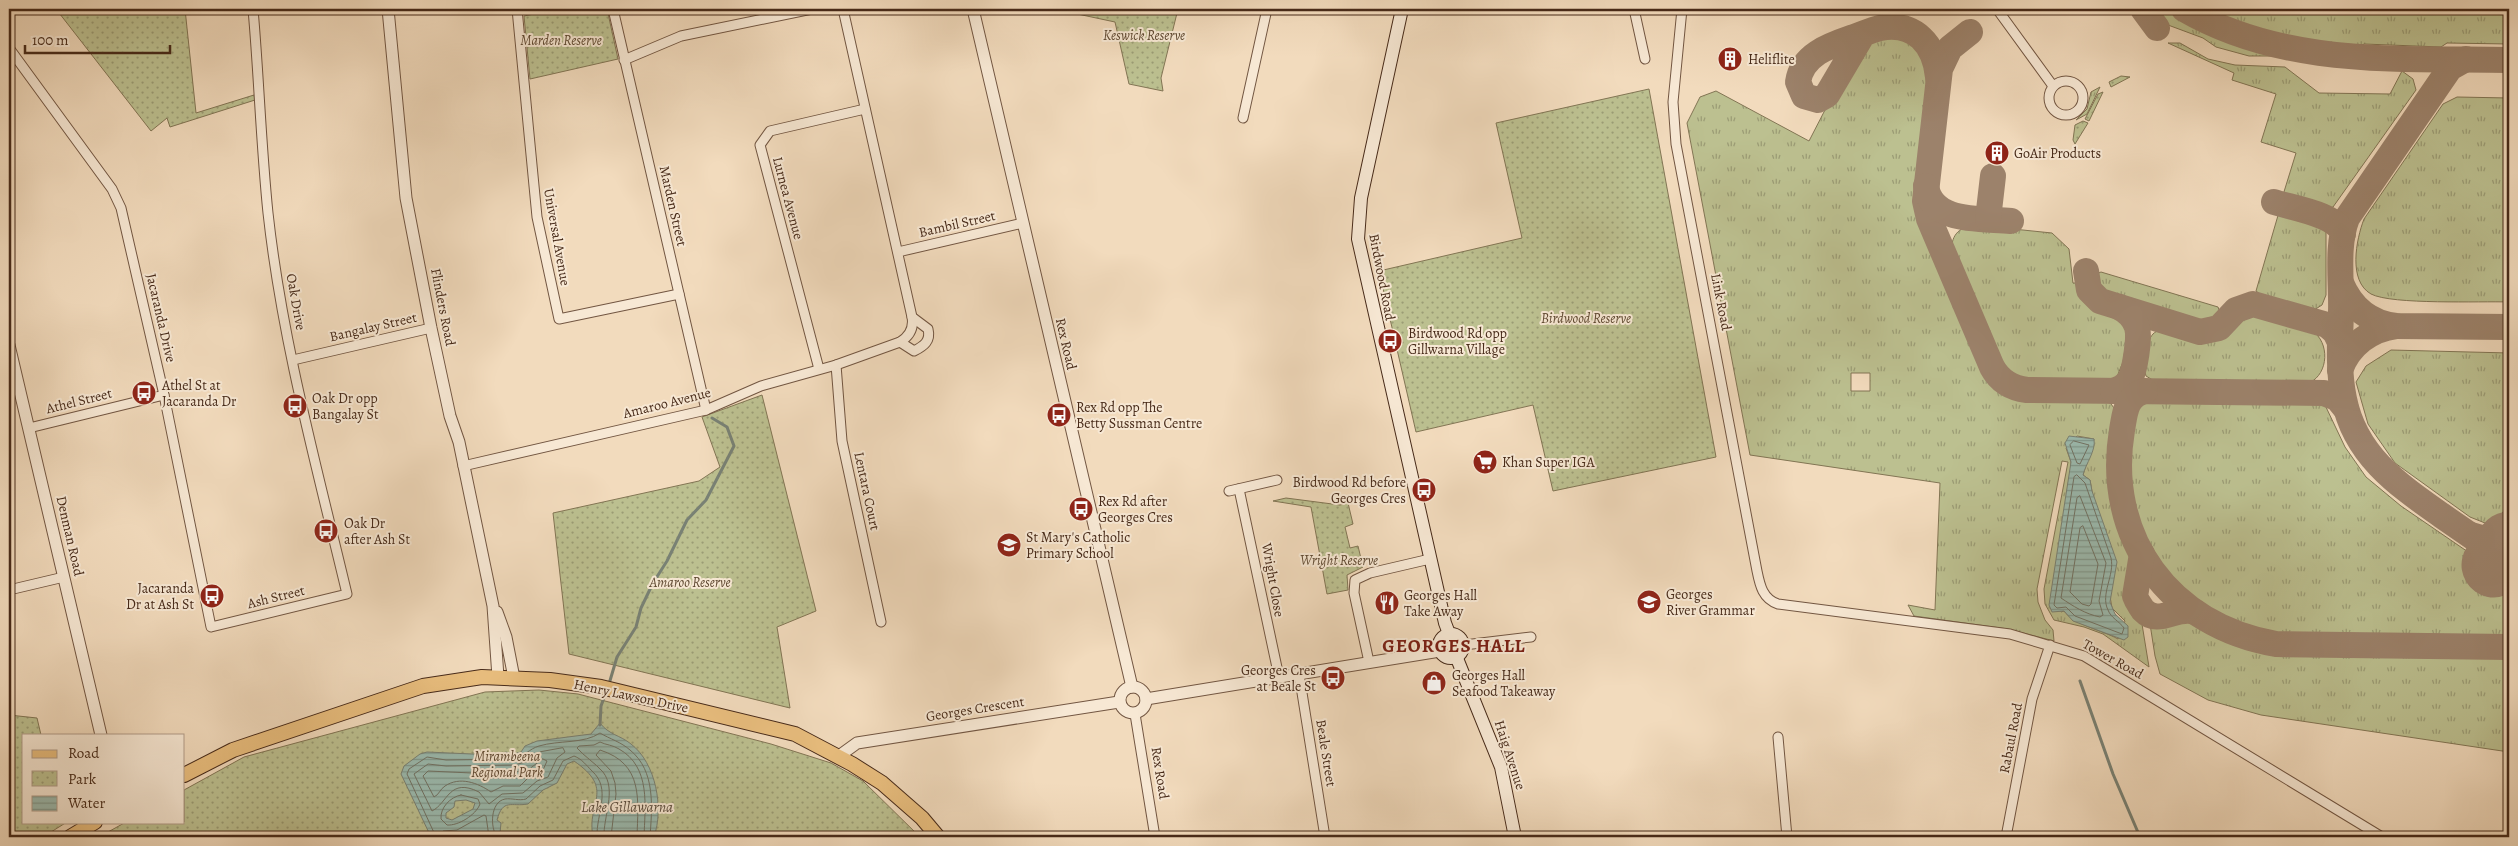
<svg xmlns="http://www.w3.org/2000/svg" width="2518" height="846" font-family="Alegreya,serif">
  <style>
    .grass { fill: url(#grass-tufts); stroke: #827554; fill-rule: evenodd }
    .park { fill: url(#park-dots); stroke: #827554 }
    .water { fill: url(#water-rules); stroke: #798174; fill-rule: evenodd }
    .lines { fill: none; stroke-linecap: round; stroke-linejoin: round }
    .shore { stroke: #717264; stroke-width: 1 }
    .stream { stroke: #798174; stroke-width: 3 }
    .taxiway { stroke: #9c826b; stroke-width: 26 }
    .runway { stroke: #9c826b; stroke-width: 65 }
    .minor-casing { stroke: #725642; stroke-width: 11 }
    .tertiary-casing { stroke: #725642; stroke-width: 13 }
    .secondary-casing { stroke: #472a19; stroke-width: 14 }
    .primary-casing { stroke: #472a19; stroke-width: 16 }
    .minor { stroke: #f7e8d4; stroke-width: 9 }
    .tertiary { stroke: #f7e8d4; stroke-width: 11 }
    .secondary { stroke: #f7e8d4; stroke-width: 12 }
    .primary { stroke: #e9be7e; stroke-width: 14 }
    .labels { text-anchor: middle; dominant-baseline: central; stroke-width: 4; stroke-linejoin: round; paint-order: stroke }
    .park-label { font-size: 14px; font-style: italic; fill: #5e4831; stroke: #f7e8d4 }
    .poi-label { font-size: 14px; fill: #472a19; stroke: #f7e8d4; text-anchor: start }
    .street-label { font-size: 14px; fill: #472a19; stroke: #f7e8d4 }
    .water-label { font-size: 15px; font-style: italic; fill: #5c4e3f; stroke: #f7e8d4 }
    .district-label { font-size: 19px; font-weight: bold; letter-spacing: 1px; fill: #7a1f14; stroke: #f7e8d4 }
  </style>
  <defs>
    <pattern id="grass-tufts" width="24" height="20" patternUnits="userSpaceOnUse" patternTransform="scale(1.25)"><rect width="24" height="20" fill="#bcc090"/><path d="M3 7l-1-3M5 7V3M7 7l1-3M15 17l-1-3M17 17v-4M19 17l1-3" fill="none" stroke="#9b9c75"/></pattern>
    <pattern id="park-dots" width="8" height="8" patternUnits="userSpaceOnUse" patternTransform="scale(1.25)"><rect width="8" height="8" fill="#bcc090"/><path d="M2 2h.1M6 6h.1" fill="none" stroke="#9b9c75" stroke-width="1.8" stroke-linecap="round"/></pattern>
    <pattern id="water-rules" width="6" height="5" patternUnits="userSpaceOnUse" patternTransform="scale(1.25)"><rect width="6" height="5" fill="#9bbbb0"/><path d="M0 2.5h6" fill="none" stroke="#80988e"/></pattern>
  </defs>
  <rect width="100%" height="100%" fill="#f2dbbd"/>
  <filter id="stains"><feTurbulence type="fractalNoise" baseFrequency=".004" numOctaves="4"/><feColorMatrix values="0 0 0 0 .2 0 0 0 0 .09 0 0 0 0 .02 0 0 0 .5 -.17"/></filter>
  <radialGradient id="worn" r=".72"><stop offset=".6" stop-color="#630" stop-opacity="0"/><stop offset="1" stop-color="#630" stop-opacity=".3"/></radialGradient>
  <g class="grass">
    <path d="M 2155,9 L 2168,9 L 2223,38 L 2276,56 L 2249,56 L 2216,47 L 2203,38 L 2168,25 Z"/>
    <path d="M 2211,9 L 2509,9 L 2509,44 L 2447,43 L 2441,47 L 2364,44 C 2361,46 2357,48 2353,49 C 2328,52 2226,29 2211,9 Z"/>
    <path d="M 1893,32 C 1917,37 1927,48 1931,72 L 1917,180 L 1917,211 L 1986,373 C 2010,409 2063,398 2101,399 L 2108,400 L 2114,408 L 2109,453 L 2110,487 L 2116,521 L 2135,562 L 2128,598 L 2130,606 L 2141,618 L 2149,667 L 2103,634 L 2084,627 L 2054,620 L 2045,604 L 2044,589 L 2068,462 L 2062,461 L 2037,589 L 2038,602 L 2045,620 L 2053,630 L 2054,641 L 2008,629 L 1914,616 L 1908,605 L 1935,610 L 1940,483 L 1750,455 L 1687,123 L 1700,97 L 1716,91 L 1809,141 L 1858,46 L 1872,36 ZM 1851,373 L 1870,373 L 1870,391 L 1851,391 ZM 2077,436 L 2094,439 C 2092,452 2086,462 2083,475 L 2090,480 L 2112,608 L 2125,621 L 2118,639 C 2102,630 2074,625 2064,611 L 2061,612 L 2071,462 L 2066,448 Z"/>
    <path d="M 2168,43 L 2180,43 L 2208,59 L 2235,65 L 2285,67 L 2319,93 L 2390,94 L 2402,71 L 2413,79 L 2416,90 L 2333,207 C 2321,215 2299,204 2287,200 L 2283,195 L 2296,153 L 2261,142 L 2276,94 L 2232,80 L 2234,73 Z"/>
    <path d="M 2100,87 L 2087,114 L 2076,120 L 2087,109 L 2091,92 Z"/>
    <path d="M 2457,97 L 2509,98 L 2509,302 C 2481,301 2392,305 2371,294 C 2348,281 2356,240 2364,219 L 2443,104 Z"/>
    <path d="M 2285,210 L 2319,221 L 2326,230 L 2326,295 L 2322,305 L 2314,310 L 2262,296 L 2256,291 L 2279,212 Z"/>
    <path d="M 1974,225 L 2052,233 L 2069,249 L 2073,283 L 2078,283 C 2087,314 2118,305 2128,329 L 2123,362 L 2116,379 L 2110,381 L 2028,381 L 2017,379 L 2004,370 L 1952,253 C 1950,237 1958,227 1974,225 Z"/>
    <path d="M 2101,272 L 2218,307 L 2221,315 L 2212,323 L 2201,324 L 2108,295 L 2100,290 L 2095,282 L 2096,274 Z"/>
    <path d="M 2256,314 C 2270,314 2304,324 2315,333 C 2331,347 2327,378 2306,384 L 2156,382 L 2146,376 C 2143,367 2145,358 2147,349 C 2153,310 2186,344 2210,340 C 2229,338 2237,318 2256,314 Z"/>
    <path d="M 2391,350 L 2509,353 L 2509,505 L 2496,520 L 2485,523 L 2470,517 L 2395,463 L 2368,424 L 2356,382 L 2366,366 Z"/>
    <path d="M 2149,399 L 2308,400 L 2325,405 L 2345,447 L 2366,477 L 2401,506 L 2471,554 L 2473,551 L 2509,577 L 2509,637 C 2457,636 2405,636 2353,635 C 2323,635 2292,638 2262,631 C 2183,614 2127,541 2129,460 C 2130,444 2132,403 2149,399 Z"/>
    <path d="M 2176,620 C 2194,618 2212,636 2229,643 C 2245,649 2262,652 2279,654 L 2509,657 L 2509,752 L 2261,715 L 2208,700 L 2160,674 L 2155,656 L 2150,624 Z"/>
  </g>
  <g class="park">
    <path d="M 56,9 L 185,9 L 196,113 L 254,95 L 255,100 L 170,127 L 167,118 L 151,131 Z"/>
    <path d="M 559,9 L 607,9 L 618,59 L 530,79 L 524,16 Z"/>
    <path d="M 1054,9 L 1178,9 L 1161,78 L 1163,91 L 1129,84 L 1115,22 Z"/>
    <path d="M 2121,76 L 2130,77 L 2111,87 L 2109,82 Z"/>
    <path d="M 1649,89 L 1716,457 L 1553,491 L 1533,405 L 1416,432 L 1379,271 L 1522,238 L 1496,123 Z"/>
    <path d="M 2103,92 L 2089,121 L 2085,119 L 2098,94 Z"/>
    <path d="M 2083,121 L 2088,123 L 2075,144 L 2073,140 L 2075,125 Z"/>
    <path d="M 762,395 L 816,611 L 777,627 L 790,708 L 569,654 L 553,513 L 699,481 L 720,467 L 702,417 Z"/>
    <path d="M 1286,498 L 1340,505 L 1348,503 L 1353,524 L 1345,527 L 1350,548 L 1358,546 L 1363,567 L 1347,575 L 1348,590 L 1327,594 L 1311,507 L 1273,501 Z"/>
    <path d="M 539,690 L 578,694 L 771,744 L 831,763 L 863,781 L 920,837 L 99,837 L 126,822 L 184,822 L 184,790 L 244,757 L 485,692 Z"/>
    <path d="M 9,715 L 37,718 L 41,735 L 24,735 L 24,822 L 67,822 L 43,837 L 9,837 Z"/>
  </g>
  <g class="water">
    <path d="M 2069,436 L 2094,439 C 2096,451 2086,463 2083,475 L 2090,480 L 2092,491 L 2117,562 L 2110,602 L 2115,614 L 2128,626 L 2128,637 L 2124,640 L 2073,621 L 2064,611 L 2052,612 L 2049,605 L 2071,462 L 2065,443 Z"/>
    <path d="M 600,723 C 609,735 620,735 631,744 C 656,763 664,808 654,837 L 593,837 C 586,802 616,790 574,761 L 567,764 L 557,783 L 543,790 L 528,804 C 511,807 503,798 497,820 L 501,823 L 500,833 L 508,835 L 514,833 L 522,837 L 431,837 L 401,774 L 404,766 L 420,754 L 427,752 L 495,755 L 506,752 L 513,754 L 521,752 L 525,746 L 537,741 L 591,734 ZM 466,800 L 475,803 L 473,809 L 452,820 L 446,818 L 446,813 L 454,807 L 455,801 Z"/>
  </g>
  <g class="lines">
    <g class="shore">
      <path d="M 2074,441 L 2089,445 L 2080,464 L 2077,463 L 2070,445 Z"/>
      <path d="M 2077,475 L 2085,483 L 2111,558 C 2115,575 2100,594 2108,610 C 2111,618 2119,621 2124,628 L 2122,634 L 2075,616 L 2066,607 L 2057,608 L 2054,605 L 2074,477 Z"/>
      <path d="M 2080,496 L 2106,563 L 2099,601 L 2103,615 L 2100,617 C 2085,614 2073,606 2061,598 L 2077,498 Z"/>
      <path d="M 2083,526 L 2098,564 L 2091,604 L 2089,606 L 2082,604 L 2070,592 L 2080,528 Z"/>
      <path d="M 563,748 L 565,752 L 557,758 L 548,777 L 537,781 L 523,793 L 502,794 L 489,804 L 479,792 C 449,777 448,803 432,811 L 414,774 L 428,764 L 446,766 L 514,765 L 526,762 L 540,752 Z"/>
      <path d="M 543,759 L 547,761 L 543,770 L 532,774 L 520,786 L 503,786 L 491,792 C 478,783 460,776 445,786 C 440,789 439,795 434,797 L 423,776 L 428,771 L 494,774 L 515,772 L 529,769 Z"/>
      <path d="M 461,795 L 478,799 L 480,804 C 476,815 458,826 447,825 L 441,819 C 440,808 450,797 461,795 Z"/>
      <path d="M 436,837 L 407,774 L 409,769 L 427,757 L 446,760 L 514,759 C 525,756 529,749 539,746 C 559,740 584,744 600,733 C 610,739 621,742 630,750 C 656,771 652,808 650,837"/>
      <path d="M 442,837 L 443,831 L 457,830 L 484,815 L 486,816 L 489,837"/>
      <path d="M 497,837 C 490,828 490,802 505,799 C 512,798 519,801 526,799 L 540,786 L 553,780 L 563,761 L 574,756 C 582,759 586,765 592,771 C 612,789 596,814 597,837"/>
      <path d="M 604,837 C 603,817 617,790 603,772 C 595,763 584,756 577,748 L 579,746 L 594,745 L 600,742 C 606,745 613,745 619,749 C 651,767 645,806 644,837"/>
      <path d="M 611,837 L 616,794 L 615,783 L 611,771 L 596,755 L 600,750 C 644,764 638,800 637,837"/>
    </g>
    <g class="stream">
      <path d="M 2080,681 L 2113,774 L 2140,837"/>
      <path d="M 609,684 L 617,657 L 636,627 L 641,608 L 653,583 L 667,561 L 687,520 L 706,500 L 734,446 L 727,427 L 712,418"/>
      <path d="M 600,725 L 601,706 L 606,692"/>
    </g>
    <g class="taxiway">
      <path d="M 2143,9 L 2157,28"/>
      <path d="M 2184,9 C 2284,67 2398,58 2509,60"/>
      <path d="M 1970,32 L 1950,48 L 1940,69 L 1925,201 L 1929,219 L 1992,367 C 1999,380 2011,388 2027,390 L 2324,393 L 2337,398 L 2346,409"/>
      <path d="M 1863,34 L 1827,95 L 1818,100 L 1804,96 L 1798,82 C 1802,54 1831,45 1854,37 C 1863,34 1871,30 1880,28 C 1915,21 1935,45 1938,77"/>
      <path d="M 2466,59 L 2450,68 L 2347,218 C 2336,246 2342,283 2341,312 C 2340,341 2338,371 2344,399 C 2355,455 2397,484 2441,515 C 2464,531 2486,546 2509,562"/>
      <path d="M 1926,186 C 1931,224 1983,218 2011,221"/>
      <path d="M 2274,202 C 2292,208 2337,214 2343,234"/>
      <path d="M 1988,219 L 1993,176"/>
      <path d="M 2086,271 L 2089,290 L 2100,301 L 2200,332 L 2219,328 L 2236,310 L 2253,304 L 2327,325 L 2335,332 L 2340,342"/>
      <path d="M 2341,283 C 2351,307 2370,323 2396,326 L 2509,327"/>
      <path d="M 2340,370 C 2349,345 2371,329 2396,326"/>
      <path d="M 2113,391 C 2119,389 2125,386 2129,381 C 2135,372 2140,337 2137,327 C 2134,317 2127,311 2119,307"/>
      <path d="M 2145,391 C 2125,396 2125,414 2122,430 C 2104,538 2170,626 2276,644 L 2509,647"/>
      <path d="M 2471,535 L 2488,540 L 2509,535"/>
      <path d="M 2142,554 L 2135,596 C 2137,602 2140,605 2143,610 C 2159,627 2177,605 2195,612"/>
    </g>
    <path class="runway" d="M 2494,565 L 2509,544"/>
    <defs>
      <g id="minor">
        <path d="M 517,9 L 537,217 L 559,319 L 679,294"/>
        <path d="M 613,9 L 706,410"/>
        <path d="M 1634,9 L 1645,59"/>
        <path d="M 1682,9 L 1673,102 L 1676,144 L 1757,571 C 1760,586 1763,599 1778,604 L 2010,634 L 2084,656 L 2382,837"/>
        <path d="M 1997,9 L 2053,86"/>
        <path d="M 9,48 L 112,189 L 121,208 L 164,395 L 211,627 L 347,594 C 317,468 282,341 268,213 C 261,145 259,77 253,9"/>
        <path d="M 624,60 L 681,36 L 812,9"/>
        <circle cx="2066" cy="98" r="17"/>
        <path d="M 1243,118 L 1267,9"/>
        <path d="M 898,252 L 1023,223"/>
        <path d="M 900,342 L 914,351 C 924,346 931,341 928,329 L 912,317"/>
        <path d="M 293,360 L 431,328"/>
        <path d="M 836,365 L 842,441 L 881,622"/>
        <path d="M 819,369 L 760,145 L 770,131 L 865,109"/>
        <path d="M 29,428 L 164,395"/>
        <path d="M 463,466 L 706,410 L 761,386 L 836,365 L 900,342 C 910,336 914,328 912,317 L 843,9"/>
        <path d="M 1239,489 L 1279,677"/>
        <path d="M 1229,491 L 1277,480"/>
        <path d="M 9,590 L 64,577"/>
        <path d="M 1464,645 L 1531,637"/>
        <path d="M 1369,662 L 1354,593 L 1355,580 L 1370,573 L 1430,559"/>
        <path d="M 1299,674 L 1325,837"/>
        <path d="M 1135,714 L 1155,837"/>
        <path d="M 1778,737 L 1787,837"/>
        <path d="M 2006,837 L 2032,699 L 2050,645"/>
      </g>
      <g id="tertiary">
        <path d="M 388,9 L 406,198 L 431,328 L 450,416 L 459,442 L 493,606 L 498,677"/>
        <path d="M 973,9 L 1132,687"/>
        <path d="M 9,345 L 101,735"/>
        <path d="M 497,612 L 506,637 L 514,678"/>
        <circle cx="1133" cy="700" r="13"/>
        <path d="M 1146,699 L 1440,651"/>
        <path d="M 839,756 L 857,743 L 1119,702"/>
      </g>
      <g id="secondary">
        <path d="M 1402,9 L 1361,198 L 1358,239 L 1445,623 L 1450,636"/>
        <circle cx="1451" cy="646" r="12"/>
        <path d="M 1456,656 L 1501,767 L 1515,837"/>
      </g>
      <g id="primary">
        <path d="M 184,775 L 233,750 L 423,686 L 482,677 L 550,680 L 601,687 L 795,734 L 852,764 L 882,783 L 922,818 L 938,837"/>
        <path d="M 70,837 L 95,822"/>
      </g>
    </defs>
    <use href="#minor" class="minor-casing"/>
    <use href="#tertiary" class="tertiary-casing"/>
    <use href="#secondary" class="secondary-casing"/>
    <use href="#primary" class="primary-casing"/>
    <use href="#minor" class="minor"/>
    <use href="#tertiary" class="tertiary"/>
    <use href="#secondary" class="secondary"/>
    <use href="#primary" class="primary"/>
  </g>
  <defs>
    <symbol id="building-disc" viewBox="-11 -11 22 22"><circle r="9.5" fill="#8f2418" stroke="#f7e8d4"/><path d="M-4-6H4V6H1V3H-1V6H-4ZM-2.5-4.3h1.7v1.8h-1.7ZM.8-4.3h1.7v1.8H.8ZM-2.5-1h1.7V.8h-1.7ZM.8-1h1.7V.8H.8Z" fill="#fff"/></symbol>
    <symbol id="bus-disc" viewBox="-11 -11 22 22"><circle r="9.5" fill="#8f2418" stroke="#f7e8d4"/><path d="M-5-6H5V4H4V6H2V4H-2V6H-4V4H-5ZM-3.5-4V0h7V-4ZM-3.5 1.2v1.5H-2V1.2ZM2 1.2v1.5H3.5V1.2Z" fill="#fff"/></symbol>
    <symbol id="supermarket-disc" viewBox="-11 -11 22 22"><circle r="9.5" fill="#8f2418" stroke="#f7e8d4"/><path d="M-6-5.5h2.5l.6 2H6L4.5 2H-2.5L-4.4-4H-6ZM-1.5 3.2a1.3 1.3 0 1 0 .1 0ZM3 3.2a1.3 1.3 0 1 0 .1 0Z" fill="#fff"/></symbol>
    <symbol id="school-disc" viewBox="-11 -11 22 22"><circle r="9.5" fill="#8f2418" stroke="#f7e8d4"/><path d="M0-5L7-2L0 1L-7-2ZM-4 1L0 2.5L4 1V4Q0 6-4 4Z" fill="#fff"/></symbol>
    <symbol id="restaurant-disc" viewBox="-11 -11 22 22"><circle r="9.5" fill="#8f2418" stroke="#f7e8d4"/><path d="M-5-6h1v4h1v-4h1v4h1v-4h1v5L-1.5 .5V6h-2V.5L-5-1ZM5-6V6H3V1.5H1.5Q1.5-4 5-6Z" fill="#fff"/></symbol>
    <symbol id="shop-disc" viewBox="-11 -11 22 22"><circle r="9.5" fill="#8f2418" stroke="#f7e8d4"/><path d="M-5-2.5h2.3a2.7 3.5 0 0 1 5.4 0H5L5.5 6h-11ZM-1.5-2.5h3a1.5 2.3 0 0 0-3 0Z" fill="#fff"/></symbol>
  </defs>
  <g fill-rule="evenodd">
    <use href="#building-disc" x="1716" y="45" width="28" height="28"/>
    <use href="#building-disc" x="1983" y="139" width="28" height="28"/>
    <use href="#bus-disc" x="1376" y="327" width="28" height="28"/>
    <use href="#bus-disc" x="130" y="379" width="28" height="28"/>
    <use href="#bus-disc" x="281" y="392" width="28" height="28"/>
    <use href="#bus-disc" x="1045" y="401" width="28" height="28"/>
    <use href="#supermarket-disc" x="1471" y="448" width="28" height="28"/>
    <use href="#bus-disc" x="1410" y="476" width="28" height="28"/>
    <use href="#bus-disc" x="1067" y="495" width="28" height="28"/>
    <use href="#bus-disc" x="312" y="517" width="28" height="28"/>
    <use href="#school-disc" x="995" y="531" width="28" height="28"/>
    <use href="#bus-disc" x="198" y="582" width="28" height="28"/>
    <use href="#school-disc" x="1635" y="588" width="28" height="28"/>
    <use href="#restaurant-disc" x="1373" y="589" width="28" height="28"/>
    <use href="#bus-disc" x="1319" y="664" width="28" height="28"/>
    <use href="#shop-disc" x="1420" y="669" width="28" height="28"/>
  </g>
  <g class="labels">
    <g class="park-label">
      <text x="1144" y="35">Keswick Reserve</text>
      <text x="561" y="40">Marden Reserve</text>
      <text x="1586" y="318">Birdwood Reserve</text>
      <text x="1339" y="560">Wright Reserve</text>
      <text x="690" y="582">Amaroo Reserve</text>
      <text x="507" y="756">Mirambeena<tspan x="507" dy="16">Regional Park</tspan></text>
    </g>
    <g class="poi-label">
      <text x="1748" y="59">Heliflite</text>
      <text x="2014" y="153">GoAir Products</text>
      <text x="1408" y="333">Birdwood Rd opp<tspan x="1408" dy="16">Gillwarna Village</tspan></text>
      <text x="162" y="385">Athel St at<tspan x="162" dy="16">Jacaranda Dr</tspan></text>
      <text x="312" y="398">Oak Dr opp<tspan x="312" dy="16">Bangalay St</tspan></text>
      <text x="1076" y="407">Rex Rd opp The<tspan x="1076" dy="16">Betty Sussman Centre</tspan></text>
      <text x="1502" y="462">Khan Super IGA</text>
      <text x="1406" y="482" text-anchor="end">Birdwood Rd before<tspan x="1406" dy="16">Georges Cres</tspan></text>
      <text x="1098" y="501">Rex Rd after<tspan x="1098" dy="16">Georges Cres</tspan></text>
      <text x="344" y="523">Oak Dr<tspan x="344" dy="16">after Ash St</tspan></text>
      <text x="1026" y="537">St Mary's Catholic<tspan x="1026" dy="16">Primary School</tspan></text>
      <text x="194" y="588" text-anchor="end">Jacaranda<tspan x="194" dy="16">Dr at Ash St</tspan></text>
      <text x="1666" y="594">Georges<tspan x="1666" dy="16">River Grammar</tspan></text>
      <text x="1404" y="595">Georges Hall<tspan x="1404" dy="16">Take Away</tspan></text>
      <text x="1316" y="670" text-anchor="end">Georges Cres<tspan x="1316" dy="16">at Beale St</tspan></text>
      <text x="1452" y="675">Georges Hall<tspan x="1452" dy="16">Seafood Takeaway</tspan></text>
    </g>
    <g class="street-label">
      <text transform="translate(788 198) rotate(75)">Lurnea Avenue</text>
      <text transform="translate(673 206) rotate(77)">Marden Street</text>
      <text transform="translate(957 224) rotate(-13)">Bambil Street</text>
      <text transform="translate(557 237) rotate(80)">Universal Avenue</text>
      <text transform="translate(1382 277) rotate(79)">Birdwood Road</text>
      <text transform="translate(296 302) rotate(80)">Oak Drive</text>
      <text transform="translate(1721 302) rotate(79)">Link Road</text>
      <text transform="translate(443 307) rotate(79)">Flinders Road</text>
      <text transform="translate(161 318) rotate(77)">Jacaranda Drive</text>
      <text transform="translate(373 327) rotate(-13)">Bangalay Street</text>
      <text transform="translate(1066 344) rotate(77)">Rex Road</text>
      <text transform="translate(79 401) rotate(-14)">Athel Street</text>
      <text transform="translate(667 403) rotate(-14)">Amaroo Avenue</text>
      <text transform="translate(867 491) rotate(78)">Lentara Court</text>
      <text transform="translate(70 536) rotate(77)">Denman Road</text>
      <text transform="translate(1273 580) rotate(80)">Wright Close</text>
      <text transform="translate(276 597) rotate(-14)">Ash Street</text>
      <text transform="translate(2113 659) rotate(29)">Tower Road</text>
      <text transform="translate(631 696) rotate(12)">Henry Lawson Drive</text>
      <text transform="translate(975 709) rotate(-9)">Georges Crescent</text>
      <text transform="translate(2011 738) rotate(-79)">Rabaul Road</text>
      <text transform="translate(1326 753) rotate(81)">Beale Street</text>
      <text transform="translate(1510 755) rotate(72)">Haig Avenue</text>
      <text transform="translate(1160 773) rotate(81)">Rex Road</text>
    </g>
    <g class="water-label">
      <text x="627" y="807">Lake Gillawarna</text>
    </g>
    <g class="district-label">
      <text x="1454" y="646">GEORGES HALL</text>
    </g>
  </g>
  <rect width="2518" height="846" fill="none" stroke="#f2dbbd" stroke-width="30"/>
  <rect x="10" y="10" width="2498" height="826" fill="none" stroke="#472a19" stroke-width="2.5"/>
  <rect x="15" y="15" width="2488" height="816" fill="none" stroke="#472a19"/>
  <rect x="22" y="734" width="162" height="90" fill="#f7e8d4" stroke="#b19c89"/>
  <rect x="32" y="750" width="25" height="8" fill="#e9be7e" stroke="#b19c89"/>
  <text x="68" y="758" font-size="15" fill="#472a19">Road</text>
  <rect x="32" y="771" width="25" height="15" fill="url(#park-dots)" stroke="#b19c89"/>
  <text x="68" y="784" font-size="15" fill="#472a19">Park</text>
  <rect x="32" y="796" width="25" height="15" fill="url(#water-rules)" stroke="#b19c89"/>
  <text x="68" y="808" font-size="15" fill="#472a19">Water</text>
  <path d="M25 45v8h145v-8" fill="none" stroke="#472a19" stroke-width="2.5"/>
  <text x="32" y="45" font-size="15" fill="#472a19" stroke="#f7e8d4" stroke-width="4" paint-order="stroke">100 m</text>
  <rect width="100%" height="100%" filter="url(#stains)"/>
  <rect width="100%" height="100%" fill="url(#worn)"/>
</svg>
